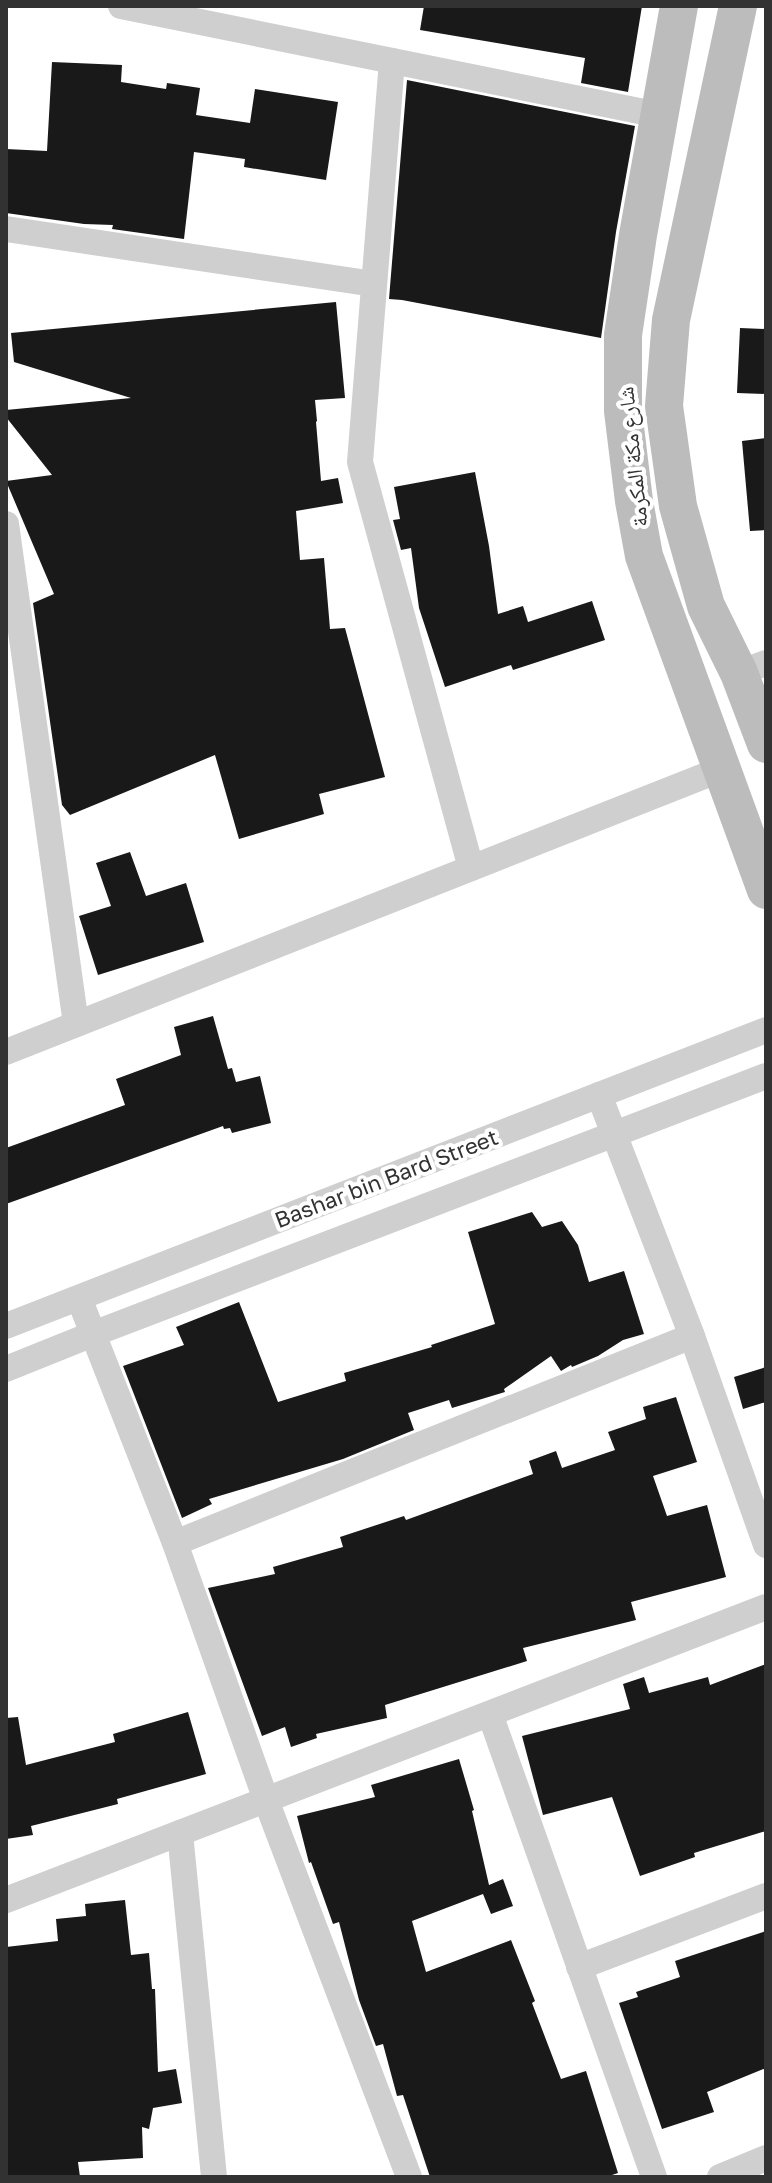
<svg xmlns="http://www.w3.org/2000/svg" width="772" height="2183" font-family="'Golos Text','Noto Naskh Arabic',sans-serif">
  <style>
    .building { fill: #191919 }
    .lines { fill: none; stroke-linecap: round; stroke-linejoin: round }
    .minor { stroke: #cfcfcf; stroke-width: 26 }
    .secondary { stroke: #bcbcbc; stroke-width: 38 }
    .labels { text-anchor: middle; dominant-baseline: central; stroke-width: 8; stroke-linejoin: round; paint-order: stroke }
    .street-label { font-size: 22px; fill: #323232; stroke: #fff }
  </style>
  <rect width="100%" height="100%" fill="#fff"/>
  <g class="building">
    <path d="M 424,6 L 642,6 L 628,92 L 581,83 L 585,58 L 420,30 Z"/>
    <path d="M 52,62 L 122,65 L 121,82 L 166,89 L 167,83 L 200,88 L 196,115 L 250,123 L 255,89 L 338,102 L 326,180 L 244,167 L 245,159 L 194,152 L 184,239 L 112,229 L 113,225 L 84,224 L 6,213 L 6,149 L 47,151 Z"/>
    <path d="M 407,80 L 635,126 L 616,232 L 601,338 L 402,300 L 389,299 Z"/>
    <path d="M 336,302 L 345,398 L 315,400 L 317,421 L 316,422 L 321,481 L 338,478 L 343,503 L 296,511 L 300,560 L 324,558 L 330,629 L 345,628 L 385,777 L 319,794 L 324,814 L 239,839 L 215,755 L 70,815 L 62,805 L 33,603 L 54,594 L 6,481 L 52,475 L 6,417 L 6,410 L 131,398 L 14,362 L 11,333 Z"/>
    <path d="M 740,328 L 766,329 L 766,394 L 737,393 Z"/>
    <path d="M 766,438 L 766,530 L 750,531 L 742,441 Z"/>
    <path d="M 475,472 L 489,546 L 498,614 L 523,606 L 528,622 L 592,601 L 605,640 L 513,670 L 511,665 L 445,687 L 419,608 L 411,548 L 401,550 L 393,520 L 400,519 L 394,487 Z"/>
    <path d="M 130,852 L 146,896 L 186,883 L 204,942 L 98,975 L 79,916 L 111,906 L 96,863 Z"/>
    <path d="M 213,1016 L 228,1069 L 232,1068 L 236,1082 L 260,1076 L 271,1123 L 232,1133 L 230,1128 L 224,1129 L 223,1126 L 6,1204 L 6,1148 L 125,1105 L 116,1079 L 181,1055 L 174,1027 Z"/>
    <path d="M 532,1212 L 542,1227 L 562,1221 L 578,1245 L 589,1282 L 624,1271 L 644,1334 L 623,1340 L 598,1356 L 572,1367 L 571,1365 L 561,1371 L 551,1356 L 504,1389 L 505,1392 L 452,1408 L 449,1400 L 408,1413 L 414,1430 L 343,1459 L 209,1499 L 212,1504 L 182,1518 L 123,1366 L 184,1345 L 176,1327 L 239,1302 L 278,1402 L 346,1381 L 344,1373 L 432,1347 L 431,1345 L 495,1324 L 468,1232 Z"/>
    <path d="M 766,1367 L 766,1402 L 743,1409 L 734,1377 Z"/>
    <path d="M 676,1397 L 697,1462 L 653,1476 L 667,1516 L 707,1505 L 726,1577 L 631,1602 L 636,1620 L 523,1648 L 527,1661 L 385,1705 L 387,1718 L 316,1734 L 317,1738 L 291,1747 L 285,1727 L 262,1736 L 208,1588 L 275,1574 L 273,1567 L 343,1547 L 340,1537 L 404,1516 L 406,1520 L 533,1474 L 529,1461 L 556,1451 L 562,1468 L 615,1450 L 608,1432 L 646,1419 L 643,1407 Z"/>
    <path d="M 766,1664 L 766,1831 L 694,1853 L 695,1857 L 640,1876 L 612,1797 L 543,1815 L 522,1736 L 630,1709 L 623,1684 L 644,1677 L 649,1693 L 708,1677 L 710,1685 Z"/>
    <path d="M 188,1712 L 206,1774 L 117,1799 L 118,1804 L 31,1826 L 33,1835 L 6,1839 L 6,1718 L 18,1717 L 26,1765 L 115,1742 L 113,1734 Z"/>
    <path d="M 459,1759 L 474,1810 L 472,1811 L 489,1885 L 503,1879 L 513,1906 L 491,1914 L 483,1894 L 412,1921 L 426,1972 L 511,1940 L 535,2001 L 532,2003 L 561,2079 L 586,2071 L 618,2173 L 606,2177 L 430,2177 L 403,2095 L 397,2096 L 383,2044 L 376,2046 L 359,2000 L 339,1922 L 333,1924 L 311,1862 L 309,1863 L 297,1816 L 375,1797 L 371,1785 Z"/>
    <path d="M 125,1900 L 131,1955 L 149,1953 L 152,1989 L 155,1989 L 158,2072 L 176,2069 L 182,2103 L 153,2108 L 149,2129 L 142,2127 L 143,2158 L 78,2162 L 80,2177 L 6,2177 L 6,1947 L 58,1941 L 56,1919 L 86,1916 L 85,1904 Z"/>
    <path d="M 766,1931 L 766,2068 L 707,2092 L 714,2112 L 662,2129 L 619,2003 L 638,1997 L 636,1992 L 680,1977 L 675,1961 Z"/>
  </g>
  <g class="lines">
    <g class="minor">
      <path d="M 121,6 L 659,115"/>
      <path d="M 392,61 L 360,462 L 471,868"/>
      <path d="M 6,229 L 374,284"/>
      <path d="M 6,524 L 76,1024"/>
      <path d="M 739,673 L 766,663"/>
      <path d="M 6,1052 L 722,769"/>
      <path d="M 599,1095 L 692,1336 L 766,1545"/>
      <path d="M 79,1298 L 175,1543 L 266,1800 L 409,2177"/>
      <path d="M 6,1326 L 766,1030"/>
      <path d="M 6,1369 L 93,1334 L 766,1076"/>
      <path d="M 175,1543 L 692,1336"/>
      <path d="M 490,1714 L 654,2177"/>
      <path d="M 180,1833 L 214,2177"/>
      <path d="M 6,1900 L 766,1607"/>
      <path d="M 579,1967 L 766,1896"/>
      <path d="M 720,2177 L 766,2158"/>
    </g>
    <g class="secondary">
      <path d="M 679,6 L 638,235 L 623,335 L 623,411 L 634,501 L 644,556 L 766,890"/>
      <path d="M 738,6 L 671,320 L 664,406 L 678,506 L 706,606 L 739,673 L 766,744"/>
    </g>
  </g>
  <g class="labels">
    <g class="street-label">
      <text transform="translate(632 457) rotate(-96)">شارع مكة المكرمة</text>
      <text transform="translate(386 1178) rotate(-21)">Bashar bin Bard Street</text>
    </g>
  </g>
  <rect width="772" height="2183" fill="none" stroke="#323232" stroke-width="16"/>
</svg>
